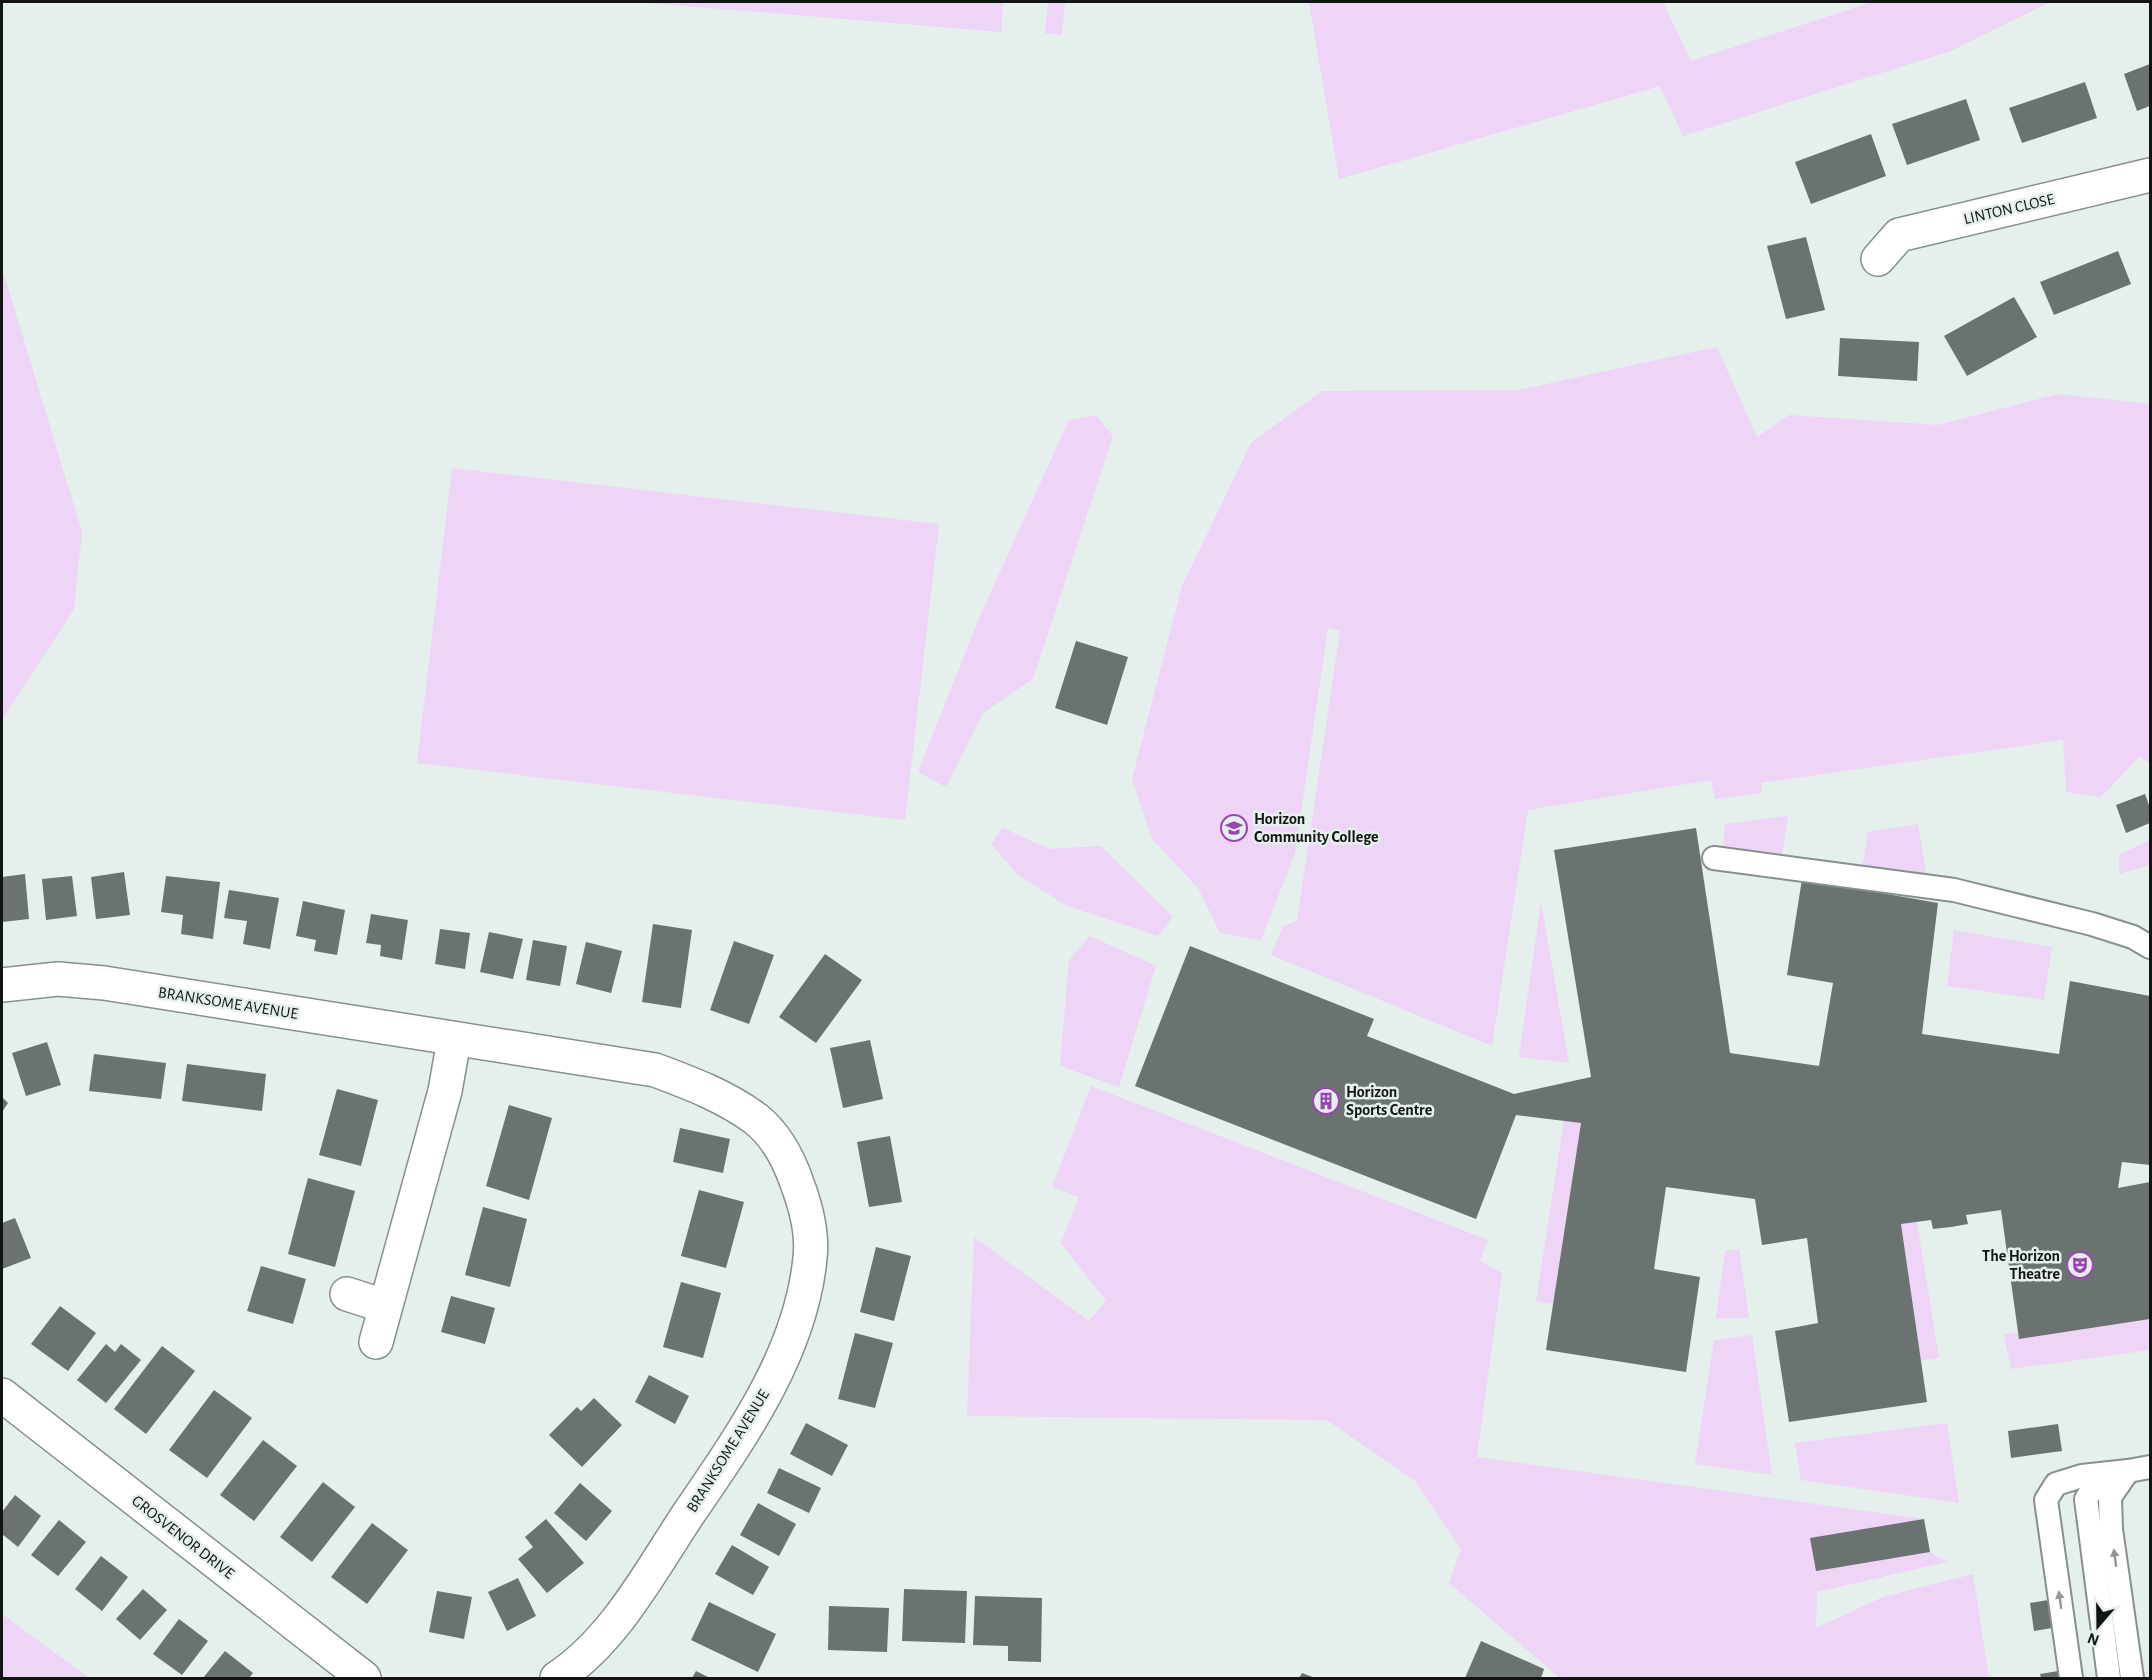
<svg xmlns="http://www.w3.org/2000/svg" width="2152" height="1680" font-family="'Alegreya Sans',sans-serif">
  <style>
    .green { fill: #eed4f6 }
    .building { fill: #6b7371 }
    .lines { fill: none; stroke-linecap: round; stroke-linejoin: round }
    .service-casing { stroke: #88908e; stroke-width: 26 }
    .minor-casing { stroke: #88908e; stroke-width: 36 }
    .service { stroke: #fff; stroke-width: 22 }
    .minor { stroke: #fff; stroke-width: 33 }
    .oneway { fill: #949695 }
    .labels { text-anchor: middle; dominant-baseline: central; stroke-width: 5; stroke-linejoin: round; paint-order: stroke }
    .street-label { font-size: 16px; fill: #121514; stroke: #e5efec }
    .poi-label { font-size: 16px; font-weight: bold; fill: #121514; stroke: #e5efec; text-anchor: start }
  </style>
  <rect width="100%" height="100%" fill="#e5efec"/>
  <g class="green">
    <path d="M 637,2 L 1003,2 L 1001,32 Z"/>
    <path d="M 1048,2 L 1065,2 L 1062,35 L 1045,33 Z"/>
    <path d="M 1309,2 L 1663,2 L 1691,61 L 1872,2 L 2050,2 L 1951,51 L 1683,136 L 1660,86 L 1339,179 Z"/>
    <path d="M 2,268 L 82,532 L 74,609 L 2,720 Z"/>
    <path d="M 1717,347 L 1757,437 L 1789,415 L 1938,425 L 2058,394 L 2150,404 L 2150,763 L 2139,757 L 2101,797 L 2066,792 L 2063,740 L 1761,783 L 1762,793 L 1715,799 L 1711,780 L 1528,810 L 1492,1046 L 1271,955 L 1283,926 L 1297,921 L 1340,631 L 1328,628 L 1295,853 L 1261,940 L 1220,933 L 1198,888 L 1152,839 L 1132,779 L 1182,586 L 1251,443 L 1322,391 L 1518,390 Z"/>
    <path d="M 1096,415 L 1113,436 L 1033,679 L 983,713 L 946,787 L 918,772 L 980,616 L 1069,420 Z"/>
    <path d="M 452,468 L 939,524 L 905,820 L 417,763 Z"/>
    <path d="M 1788,816 L 1782,855 L 1723,848 L 1725,824 Z"/>
    <path d="M 1918,824 L 1927,879 L 1862,869 L 1868,832 Z"/>
    <path d="M 1003,828 L 1049,849 L 1101,846 L 1173,917 L 1158,936 L 1067,906 L 1017,874 L 991,844 Z"/>
    <path d="M 2150,840 L 2150,865 L 2119,874 L 2119,855 Z"/>
    <path d="M 1541,902 L 1569,1063 L 1519,1057 Z"/>
    <path d="M 1954,930 L 2052,947 L 2044,1000 L 1947,986 Z"/>
    <path d="M 1090,936 L 1156,966 L 1119,1087 L 1060,1066 L 1069,960 Z"/>
    <path d="M 1091,1086 L 1488,1240 L 1480,1261 L 1502,1273 L 1477,1457 L 1924,1519 L 1930,1552 L 1947,1562 L 1817,1592 L 1816,1628 L 1883,1597 L 1973,1574 L 1989,1678 L 1560,1678 L 1449,1583 L 1461,1549 L 1415,1481 L 1327,1420 L 967,1416 L 974,1237 L 1089,1321 L 1106,1301 L 1061,1243 L 1079,1197 L 1052,1187 Z"/>
    <path d="M 1564,1121 L 1581,1123 L 1553,1304 L 1536,1301 Z"/>
    <path d="M 1917,1222 L 1939,1358 L 1921,1361 L 1901,1224 Z"/>
    <path d="M 1739,1249 L 1749,1318 L 1716,1319 L 1725,1251 Z"/>
    <path d="M 2150,1319 L 2150,1350 L 2011,1369 L 2004,1334 L 2018,1333 L 2020,1339 Z"/>
    <path d="M 1752,1335 L 1772,1475 L 1695,1464 L 1714,1340 Z"/>
    <path d="M 1947,1423 L 1959,1503 L 1801,1480 L 1795,1443 Z"/>
    <path d="M 2,1614 L 89,1678 L 2,1678 Z"/>
  </g>
  <g class="building">
    <path d="M 2150,64 L 2150,106 L 2137,111 L 2124,74 Z"/>
    <path d="M 2085,82 L 2097,118 L 2022,143 L 2009,108 Z"/>
    <path d="M 1966,99 L 1980,140 L 1907,165 L 1892,124 Z"/>
    <path d="M 1871,134 L 1886,176 L 1811,204 L 1795,162 Z"/>
    <path d="M 1806,237 L 1825,310 L 1786,319 L 1767,246 Z"/>
    <path d="M 2118,251 L 2131,284 L 2054,315 L 2040,282 Z"/>
    <path d="M 2014,297 L 2037,337 L 1967,376 L 1944,336 Z"/>
    <path d="M 1840,338 L 1919,342 L 1917,381 L 1838,376 Z"/>
    <path d="M 1076,641 L 1128,657 L 1107,725 L 1055,708 Z"/>
    <path d="M 2145,794 L 2150,808 L 2150,823 L 2126,833 L 2116,805 Z"/>
    <path d="M 1696,828 L 1730,1053 L 1819,1066 L 1833,983 L 1787,975 L 1802,879 L 1938,903 L 1922,1034 L 2059,1054 L 2070,981 L 2150,996 L 2150,1165 L 2122,1162 L 2118,1188 L 2150,1182 L 2150,1319 L 2019,1339 L 2001,1210 L 1966,1215 L 1968,1224 L 1951,1227 L 1933,1229 L 1931,1220 L 1901,1224 L 1927,1402 L 1789,1422 L 1775,1331 L 1818,1323 L 1807,1238 L 1762,1245 L 1755,1199 L 1666,1187 L 1654,1269 L 1700,1277 L 1686,1372 L 1546,1350 L 1581,1123 L 1516,1115 L 1476,1219 L 1135,1086 L 1190,946 L 1374,1019 L 1367,1036 L 1514,1094 L 1591,1077 L 1554,850 Z"/>
    <path d="M 124,872 L 130,915 L 96,919 L 91,877 Z"/>
    <path d="M 25,874 L 29,919 L 2,922 L 2,877 Z"/>
    <path d="M 72,876 L 77,916 L 46,920 L 42,879 Z"/>
    <path d="M 166,876 L 220,882 L 213,939 L 181,934 L 183,915 L 161,912 Z"/>
    <path d="M 229,890 L 279,898 L 270,949 L 243,944 L 247,921 L 224,918 Z"/>
    <path d="M 303,901 L 345,910 L 337,955 L 314,951 L 316,940 L 296,936 Z"/>
    <path d="M 371,914 L 408,920 L 402,960 L 380,956 L 381,945 L 366,943 Z"/>
    <path d="M 653,924 L 692,930 L 681,1008 L 642,1002 Z"/>
    <path d="M 440,929 L 470,933 L 465,969 L 435,964 Z"/>
    <path d="M 489,932 L 523,939 L 513,979 L 480,972 Z"/>
    <path d="M 533,940 L 567,946 L 560,986 L 526,980 Z"/>
    <path d="M 734,941 L 774,955 L 749,1024 L 710,1010 Z"/>
    <path d="M 586,942 L 622,951 L 611,993 L 576,984 Z"/>
    <path d="M 825,954 L 862,980 L 816,1043 L 779,1017 Z"/>
    <path d="M 870,1040 L 883,1099 L 843,1108 L 830,1048 Z"/>
    <path d="M 47,1042 L 61,1085 L 26,1096 L 12,1053 Z"/>
    <path d="M 94,1054 L 166,1063 L 161,1099 L 89,1091 Z"/>
    <path d="M 187,1064 L 266,1074 L 262,1111 L 182,1101 Z"/>
    <path d="M 337,1089 L 378,1100 L 361,1166 L 319,1155 Z"/>
    <path d="M 2,1097 L 8,1103 L 2,1112 Z"/>
    <path d="M 509,1105 L 552,1118 L 529,1200 L 486,1186 Z"/>
    <path d="M 680,1128 L 730,1139 L 723,1173 L 673,1162 Z"/>
    <path d="M 890,1136 L 902,1202 L 869,1207 L 857,1142 Z"/>
    <path d="M 308,1178 L 355,1191 L 335,1267 L 288,1254 Z"/>
    <path d="M 699,1190 L 744,1202 L 726,1268 L 681,1256 Z"/>
    <path d="M 483,1207 L 527,1219 L 510,1287 L 465,1275 Z"/>
    <path d="M 15,1218 L 31,1258 L 2,1269 L 2,1223 Z"/>
    <path d="M 876,1247 L 911,1256 L 894,1321 L 860,1312 Z"/>
    <path d="M 261,1266 L 306,1279 L 293,1324 L 247,1311 Z"/>
    <path d="M 681,1282 L 721,1293 L 703,1358 L 663,1347 Z"/>
    <path d="M 451,1296 L 495,1308 L 485,1344 L 441,1332 Z"/>
    <path d="M 60,1306 L 96,1333 L 68,1371 L 31,1344 Z"/>
    <path d="M 855,1333 L 893,1343 L 875,1408 L 838,1399 Z"/>
    <path d="M 106,1344 L 115,1352 L 121,1344 L 141,1360 L 106,1403 L 77,1380 Z"/>
    <path d="M 162,1346 L 195,1371 L 146,1434 L 114,1409 Z"/>
    <path d="M 649,1375 L 689,1396 L 675,1424 L 635,1402 Z"/>
    <path d="M 214,1390 L 252,1418 L 207,1478 L 169,1450 Z"/>
    <path d="M 594,1398 L 622,1425 L 582,1467 L 549,1435 L 577,1407 L 581,1411 Z"/>
    <path d="M 806,1423 L 848,1445 L 832,1476 L 790,1454 Z"/>
    <path d="M 2058,1424 L 2062,1451 L 2011,1458 L 2008,1431 Z"/>
    <path d="M 263,1440 L 297,1466 L 254,1521 L 220,1495 Z"/>
    <path d="M 779,1468 L 821,1488 L 809,1513 L 767,1493 Z"/>
    <path d="M 323,1482 L 355,1507 L 312,1562 L 280,1537 Z"/>
    <path d="M 580,1483 L 612,1511 L 586,1541 L 554,1513 Z"/>
    <path d="M 15,1495 L 41,1516 L 18,1547 L 2,1534 L 2,1512 Z"/>
    <path d="M 758,1503 L 796,1524 L 779,1556 L 740,1535 Z"/>
    <path d="M 546,1519 L 584,1563 L 547,1593 L 518,1559 L 533,1547 L 525,1537 Z"/>
    <path d="M 1924,1519 L 1930,1552 L 1816,1571 L 1810,1538 Z"/>
    <path d="M 59,1520 L 86,1542 L 58,1576 L 31,1555 Z"/>
    <path d="M 372,1523 L 408,1550 L 367,1604 L 331,1577 Z"/>
    <path d="M 732,1545 L 769,1567 L 753,1595 L 715,1574 Z"/>
    <path d="M 101,1556 L 128,1577 L 102,1611 L 75,1589 Z"/>
    <path d="M 518,1578 L 536,1616 L 507,1631 L 488,1592 Z"/>
    <path d="M 143,1589 L 167,1610 L 140,1640 L 116,1619 Z"/>
    <path d="M 904,1589 L 967,1591 L 965,1643 L 902,1641 Z"/>
    <path d="M 437,1591 L 472,1597 L 464,1639 L 429,1632 Z"/>
    <path d="M 975,1596 L 1042,1598 L 1041,1662 L 1008,1661 L 1008,1646 L 973,1645 Z"/>
    <path d="M 2048,1600 L 2052,1628 L 2034,1631 L 2030,1603 Z"/>
    <path d="M 709,1602 L 776,1634 L 758,1672 L 691,1640 Z"/>
    <path d="M 829,1606 L 889,1608 L 887,1652 L 828,1650 Z"/>
    <path d="M 179,1619 L 208,1641 L 182,1675 L 153,1654 Z"/>
    <path d="M 1481,1641 L 1544,1669 L 1541,1678 L 1465,1678 Z"/>
    <path d="M 225,1651 L 253,1673 L 249,1678 L 203,1678 Z"/>
    <path d="M 696,1671 L 710,1678 L 692,1678 Z"/>
    <path d="M 2058,1671 L 2059,1678 L 2041,1678 L 2040,1674 Z"/>
    <path d="M 1302,1673 L 1315,1678 L 1299,1678 Z"/>
  </g>
  <g class="lines">
    <defs>
      <g id="service">
        <path d="M 1714,858 L 1954,890 L 2092,924 L 2133,937 L 2150,947"/>
        <path d="M 2071,1678 L 2046,1500 L 2056,1484 L 2082,1476 L 2128,1471"/>
        <path d="M 2109,1678 L 2086,1499 L 2095,1485 L 2116,1476"/>
        <path d="M 2132,1678 L 2111,1529 L 2110,1497 L 2128,1471 L 2150,1467"/>
      </g>
      <g id="minor">
        <path d="M 1878,259 L 1899,235 L 2150,175"/>
        <path d="M 2,985 L 58,979 L 104,983 L 655,1070 C 690,1083 725,1096 756,1119 C 776,1135 789,1160 797,1183 C 806,1207 813,1233 810,1258 C 801,1353 741,1437 689,1513 C 651,1570 615,1640 557,1678"/>
        <path d="M 347,1294 L 384,1306"/>
        <path d="M 376,1342 L 445,1091 L 454,1040"/>
        <path d="M 2,1395 L 364,1678"/>
      </g>
    </defs>
    <use href="#service" class="service-casing"/>
    <use href="#minor" class="minor-casing"/>
    <use href="#service" class="service"/>
    <use href="#minor" class="minor"/>
  </g>
  <defs><path id="oneway-solid" d="M-6-.8H1V-3.2L6.5 0L1 3.2V.8H-6Z" transform="scale(1.5)"/></defs>
  <g class="oneway">
    <use href="#oneway-solid" transform="translate(2115 1558) rotate(-98)"/>
    <use href="#oneway-solid" transform="translate(2060 1600) rotate(-98)"/>
  </g>
  <defs>
    <symbol id="school-ring" viewBox="-11 -11 22 22"><circle r="9.5" fill="#e5efec" stroke="#9b45b2" stroke-width="1.5"/><path d="M0-5L7-2L0 1L-7-2ZM-4 1L0 2.5L4 1V4Q0 6-4 4Z" fill="#9b45b2"/></symbol>
    <symbol id="building-ring" viewBox="-11 -11 22 22"><circle r="9.5" fill="#e5efec" stroke="#9b45b2" stroke-width="1.5"/><path d="M-4-6H4V6H1V3H-1V6H-4ZM-2.5-4.3h1.7v1.8h-1.7ZM.8-4.3h1.7v1.8H.8ZM-2.5-1h1.7V.8h-1.7ZM.8-1h1.7V.8H.8Z" fill="#9b45b2"/></symbol>
    <symbol id="theatre-ring" viewBox="-11 -11 22 22"><circle r="9.5" fill="#e5efec" stroke="#9b45b2" stroke-width="1.5"/><path d="M-5-5.5Q0-4 5-5.5V0Q5 5 0 6Q-5 5-5 0ZM-3.3-2.5H-1v1.5H-3.3ZM1-2.5H3.3v1.5H1ZM-2.8 1Q0 5.5 2.8 1Z" fill="#9b45b2"/></symbol>
  </defs>
  <g fill-rule="evenodd">
    <use href="#school-ring" x="1219" y="813" width="30" height="30"/>
    <use href="#building-ring" x="1311" y="1086" width="30" height="30"/>
    <use href="#theatre-ring" x="2065" y="1250" width="30" height="30"/>
  </g>
  <g class="labels">
    <g class="street-label">
      <text transform="translate(2009 209) rotate(-13)">LINTON CLOSE</text>
      <text transform="translate(228 1003) rotate(9)">BRANKSOME AVENUE</text>
      <text transform="translate(728 1451) rotate(-58)">BRANKSOME AVENUE</text>
      <text transform="translate(183 1537) rotate(38)">GROSVENOR DRIVE</text>
    </g>
    <g class="poi-label">
      <text x="1254" y="819">Horizon<tspan x="1254" dy="18">Community College</tspan></text>
      <text x="1346" y="1092">Horizon<tspan x="1346" dy="18">Sports Centre</tspan></text>
      <text x="2060" y="1256" text-anchor="end">The Horizon<tspan x="2060" dy="18">Theatre</tspan></text>
    </g>
  </g>
  <rect width="2152" height="1680" fill="none" stroke="#121514" stroke-width="6"/>
  <g transform="translate(2098 1626) rotate(200)" stroke="#e5efec" stroke-width="4.5" paint-order="stroke">
  <path d="M0-4.5L10 22L0 15L-10 22Z" fill="#121514"/>
  <text y="-9" font-size="16" font-weight="bold" text-anchor="middle" fill="#121514">N</text>
  </g>
</svg>
